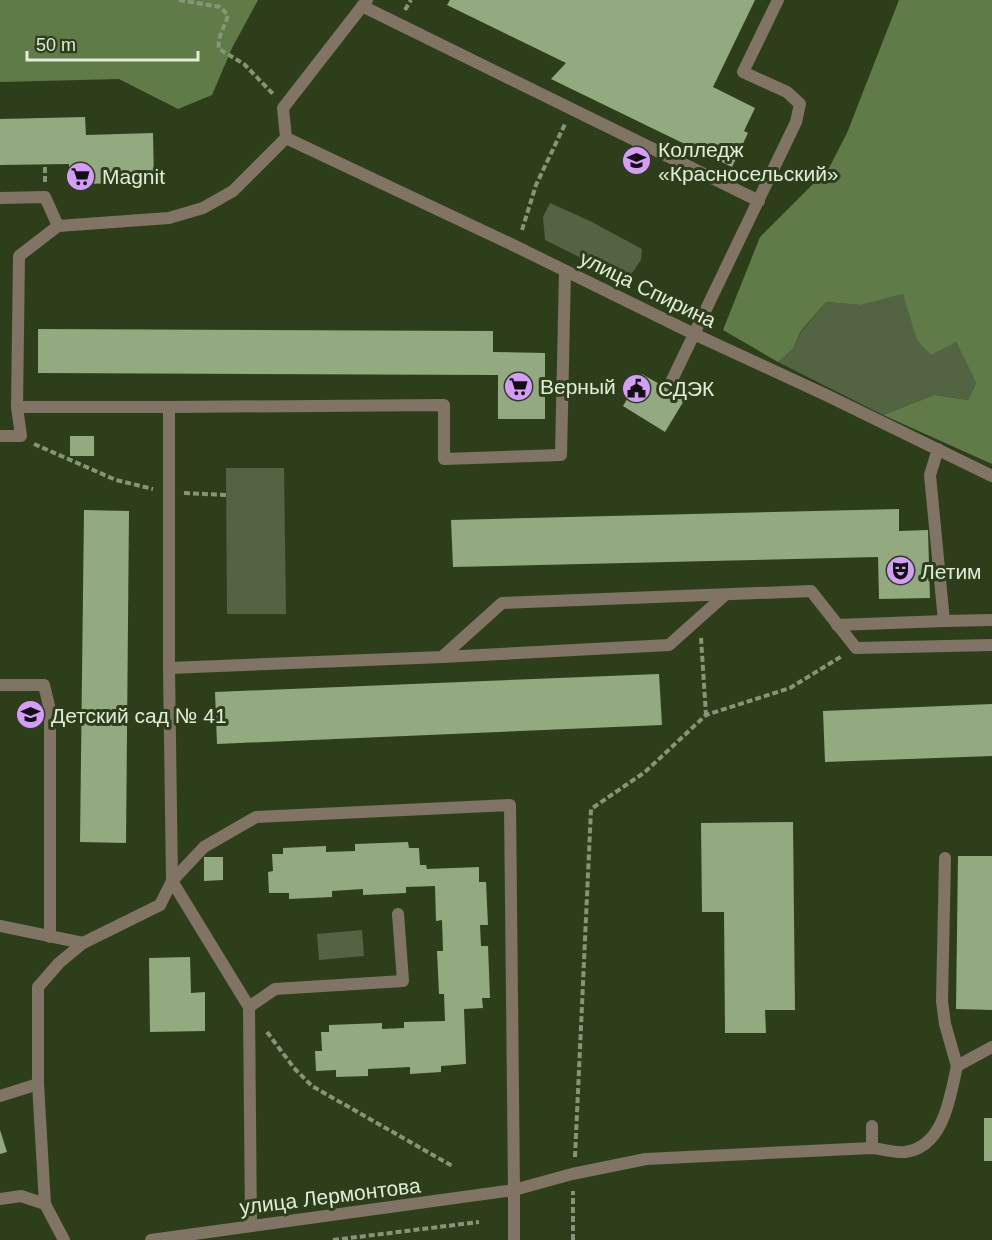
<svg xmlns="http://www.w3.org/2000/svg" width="992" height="1240" font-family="Arial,sans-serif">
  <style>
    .green { fill: #526442 }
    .forest { fill: #607b47 }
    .building { fill: #93a980 }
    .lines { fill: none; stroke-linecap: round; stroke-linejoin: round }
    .path { stroke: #869578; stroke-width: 4; stroke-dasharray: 6 3; stroke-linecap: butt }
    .service { stroke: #817464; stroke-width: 12 }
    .minor { stroke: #817464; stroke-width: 12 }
    .labels { text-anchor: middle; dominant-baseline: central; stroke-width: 6; stroke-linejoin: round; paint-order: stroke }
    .poi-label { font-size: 21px; fill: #e1edd8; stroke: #2d3f1a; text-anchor: start }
    .street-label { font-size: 21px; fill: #e1edd8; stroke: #2d3f1a }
  </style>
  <rect width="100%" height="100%" fill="#2d3f1a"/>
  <g class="green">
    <path d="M 550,203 L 590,221 L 642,249 L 641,260 L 630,276 L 585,260 L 545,240 L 543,217 Z"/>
    <path d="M 903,294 L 910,314 L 956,342 L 976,383 L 968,400 L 934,395 L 883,415 L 778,362 L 793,349 L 801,332 L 826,302 L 861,305 Z"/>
    <path d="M 226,468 L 284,468 L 286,614 L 227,614 Z"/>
    <path d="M 362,930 L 364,956 L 319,960 L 317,934 Z"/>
  </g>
  <g class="forest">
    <path d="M 0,0 L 258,0 L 232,48 L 212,95 L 178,109 L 119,79 L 0,82 Z"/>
    <path d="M 899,0 L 992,0 L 992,464 L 883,415 L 934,395 L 968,400 L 976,383 L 956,342 L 931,355 L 917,340 L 903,294 L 861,305 L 826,302 L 801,331 L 793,349 L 778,362 L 723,330 L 760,237 L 829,168 L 847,133 Z"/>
  </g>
  <g class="building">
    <path d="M 450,0 L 755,0 L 713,87 L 755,108 L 744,131 L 748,133 L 732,167 L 551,79 L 566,63 L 447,5 Z"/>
    <path d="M 85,117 L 86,135 L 153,133 L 154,183 L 69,184 L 69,164 L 0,165 L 0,119 Z"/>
    <path d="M 38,329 L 493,331 L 493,352 L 545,353 L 545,419 L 498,419 L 498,375 L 38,373 Z"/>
    <path d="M 642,374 L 685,399 L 665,432 L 623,406 Z"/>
    <rect x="70" y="436" width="24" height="20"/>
    <path d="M 899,509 L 899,531 L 928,530 L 930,598 L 879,599 L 878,557 L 453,567 L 451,520 Z"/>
    <path d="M 84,510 L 129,511 L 126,843 L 80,842 Z"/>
    <path d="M 659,674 L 662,725 L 217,744 L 215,692 Z"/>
    <path d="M 992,704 L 992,756 L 825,762 L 823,711 Z"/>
    <path d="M 793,822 L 795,1010 L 765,1010 L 766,1033 L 725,1033 L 724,912 L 702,912 L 701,823 Z"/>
    <path d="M 408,842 L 409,848 L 419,848 L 420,865 L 426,865 L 427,869 L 479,867 L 479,882 L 486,882 L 488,925 L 480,925 L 481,946 L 488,946 L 490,998 L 482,998 L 483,1008 L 464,1009 L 466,1064 L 441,1066 L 441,1072 L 410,1074 L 410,1067 L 368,1069 L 368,1076 L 336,1077 L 336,1070 L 316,1071 L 315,1051 L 322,1051 L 321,1032 L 329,1032 L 329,1025 L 382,1023 L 382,1029 L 404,1028 L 404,1022 L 445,1021 L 444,994 L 439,994 L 437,951 L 443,951 L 442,920 L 436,921 L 435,886 L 406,887 L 406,893 L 363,895 L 363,889 L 332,891 L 332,897 L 289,899 L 289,893 L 269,893 L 268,872 L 273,871 L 272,854 L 283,854 L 283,848 L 326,846 L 326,852 L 355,851 L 355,844 Z"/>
    <path d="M 958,856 L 992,856 L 992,1010 L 956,1009 Z"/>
    <path d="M 204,857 L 223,857 L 223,880 L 204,881 Z"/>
    <path d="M 190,957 L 191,993 L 205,992 L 205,1031 L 150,1032 L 149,958 Z"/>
    <rect x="984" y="1118" width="8" height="43"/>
    <path d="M 0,1130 L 7,1152 L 0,1154 Z"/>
  </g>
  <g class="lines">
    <g class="path">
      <path d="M 179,0 L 220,7 L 228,15 C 225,27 217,36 219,49 L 244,64 L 274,95"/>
      <path d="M 405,10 L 411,0"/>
      <path d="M 45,182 L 45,165"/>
      <path d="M 522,230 L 536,185 L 565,124"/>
      <path d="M 34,444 L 116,480 L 153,489"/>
      <path d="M 184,493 L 226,495"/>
      <path d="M 701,638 L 706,715"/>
      <path d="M 267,1032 L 294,1068 L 312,1086 L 454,1167"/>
      <path d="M 575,1157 L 591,809 L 645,772 L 706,715 L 790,688 L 842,656"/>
      <path d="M 333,1240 L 479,1222"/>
      <path d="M 573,1240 L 573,1191"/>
    </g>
    <g class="service">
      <path d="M 362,6 L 759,201"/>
      <path d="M 0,198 L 45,197 L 58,226"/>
      <path d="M 671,382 L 796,122 L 800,104 L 787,92 L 743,72 L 778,0"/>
      <path d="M 17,407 L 19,256 L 58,226 L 169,218 L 203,208 L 233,191 L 286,138 L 283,108 L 367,0"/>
      <path d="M 169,407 L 444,405 L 444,459 L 561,455 L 565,271"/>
      <path d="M 0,436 L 21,436 L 17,407 L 169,407 L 169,668 L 172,881 L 249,1007 L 251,1225"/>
      <path d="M 944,621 L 992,620"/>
      <path d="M 837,625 L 944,621 L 930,475 L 938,449"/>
      <path d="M 442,657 L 669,645 L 725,595"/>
      <path d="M 169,668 L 442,657 L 502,603 L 811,591 L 856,648 L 992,645"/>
      <path d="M 0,685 L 44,685 L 50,710 L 50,937"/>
      <path d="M 945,858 L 942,1001 L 945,1024 L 957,1066"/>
      <path d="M 0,926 L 83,943"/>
      <path d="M 249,1007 L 275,989 L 403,981 L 398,914"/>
      <path d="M 0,1096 L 38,1084"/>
      <path d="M 872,1126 L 872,1148"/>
      <path d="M 45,1204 L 38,1084 L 38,987 L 59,963 L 83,943 L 160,905 L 172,881 L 204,847 L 256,817 L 510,805 L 514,1190 L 572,1174 L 646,1159 L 872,1148 C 882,1149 895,1153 905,1152 C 944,1147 950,1097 957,1066 L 992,1047"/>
    </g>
    <g class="minor">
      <path d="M 286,138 L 517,247 L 694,334 L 826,395 L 992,476"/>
      <path d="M 0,1199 L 21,1196 L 45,1204 L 64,1240"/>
      <path d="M 151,1240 L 514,1190 L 514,1240"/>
    </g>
  </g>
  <defs>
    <symbol id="university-disc" viewBox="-11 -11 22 22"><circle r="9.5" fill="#d59cfb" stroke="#2d3f1a"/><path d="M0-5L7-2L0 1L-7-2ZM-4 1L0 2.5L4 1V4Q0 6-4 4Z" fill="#111"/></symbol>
    <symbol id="supermarket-disc" viewBox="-11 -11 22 22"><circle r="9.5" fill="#d59cfb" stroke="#2d3f1a"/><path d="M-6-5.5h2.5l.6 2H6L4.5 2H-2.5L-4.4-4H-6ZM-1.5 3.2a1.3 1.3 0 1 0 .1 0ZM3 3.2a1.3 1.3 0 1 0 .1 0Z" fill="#111"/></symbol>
    <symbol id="civic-disc" viewBox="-11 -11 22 22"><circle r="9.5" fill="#d59cfb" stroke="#2d3f1a"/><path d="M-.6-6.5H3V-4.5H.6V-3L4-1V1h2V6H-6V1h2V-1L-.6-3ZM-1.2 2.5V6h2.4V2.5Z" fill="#111"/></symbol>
    <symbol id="theatre-disc" viewBox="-11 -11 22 22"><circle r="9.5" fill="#d59cfb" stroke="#2d3f1a"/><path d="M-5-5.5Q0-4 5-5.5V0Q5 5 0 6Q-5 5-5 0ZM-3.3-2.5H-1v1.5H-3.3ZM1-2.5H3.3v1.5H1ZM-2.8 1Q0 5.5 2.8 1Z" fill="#111"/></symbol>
    <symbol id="school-disc" viewBox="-11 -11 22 22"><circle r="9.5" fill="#d59cfb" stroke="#2d3f1a"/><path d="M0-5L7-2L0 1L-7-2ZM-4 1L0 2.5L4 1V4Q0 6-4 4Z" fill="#111"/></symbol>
  </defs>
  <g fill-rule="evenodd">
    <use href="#university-disc" x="620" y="144" width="33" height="33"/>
    <use href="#supermarket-disc" x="64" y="160" width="33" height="33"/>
    <use href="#supermarket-disc" x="502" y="370" width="33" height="33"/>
    <use href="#civic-disc" x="620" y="372" width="33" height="33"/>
    <use href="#theatre-disc" x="884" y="554" width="33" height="33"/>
    <use href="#school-disc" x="14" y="698" width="33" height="33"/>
  </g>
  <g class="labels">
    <g class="poi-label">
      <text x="658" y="149">Колледж<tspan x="658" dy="24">«Красносельский»</tspan></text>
      <text x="102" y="176">Magnit</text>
      <text x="540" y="386">Верный</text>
      <text x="658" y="388">СДЭК</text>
      <text x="921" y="571">Летим</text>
      <text x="51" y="715">Детский сад № 41</text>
    </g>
    <g class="street-label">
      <text transform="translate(648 289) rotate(26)">улица Спирина</text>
      <text transform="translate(330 1196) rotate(-7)">улица Лермонтова</text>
    </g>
  </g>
  <path d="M27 51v9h171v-9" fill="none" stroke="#e1edd8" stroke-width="3"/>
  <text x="36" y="51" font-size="18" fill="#e1edd8" stroke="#2d3f1a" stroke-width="4.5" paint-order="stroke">50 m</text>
</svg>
